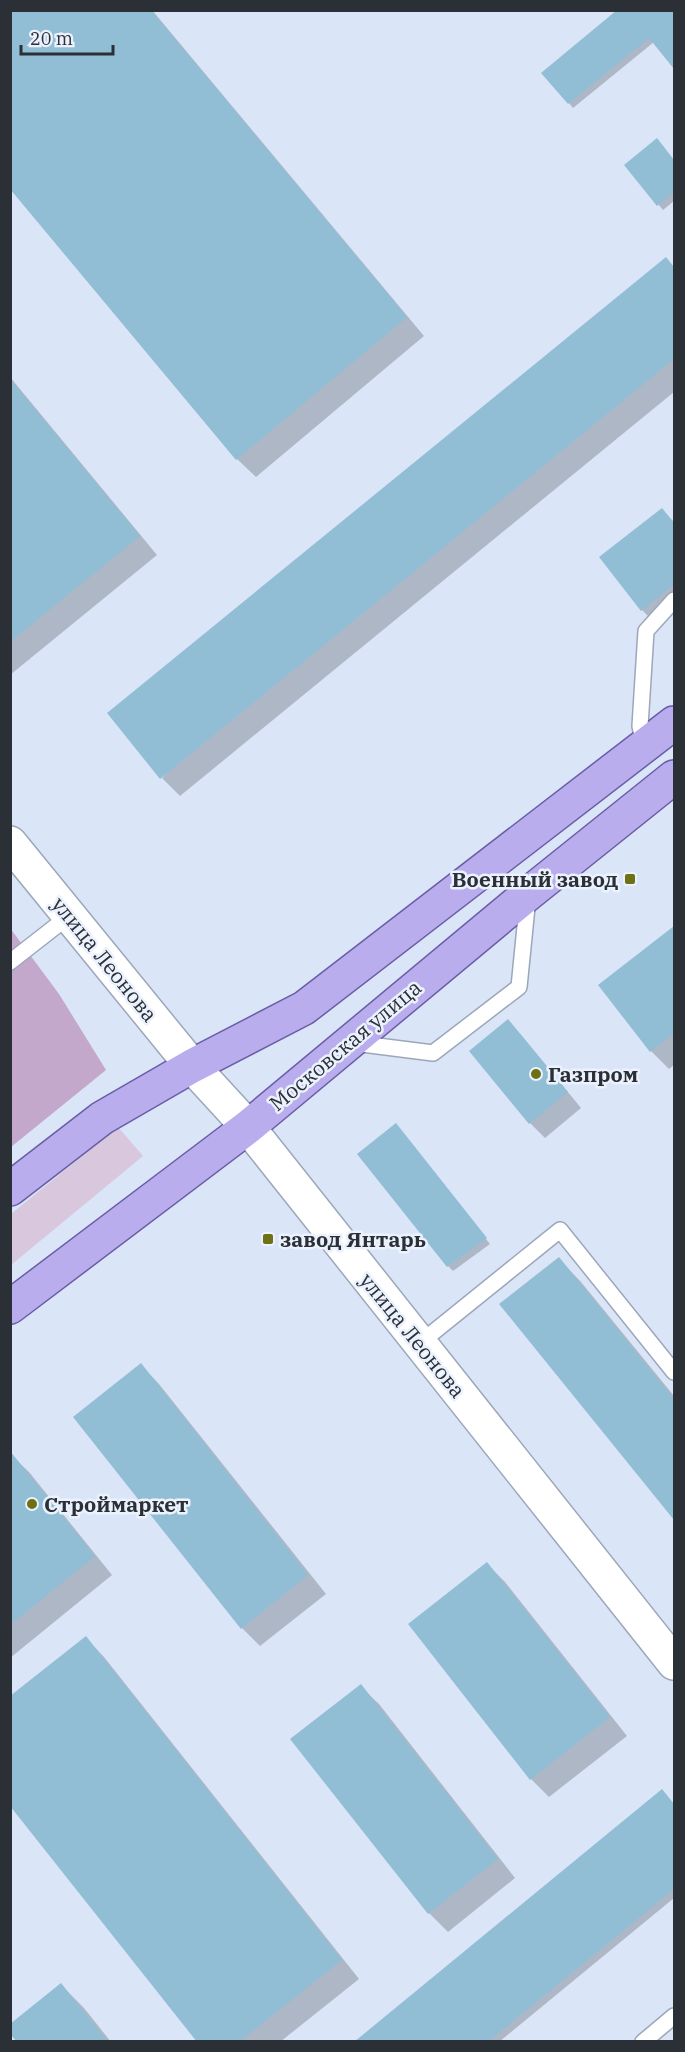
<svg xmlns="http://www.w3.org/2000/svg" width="685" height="2052" font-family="'IBM Plex Serif',serif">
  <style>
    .green { fill: #d8c7dd }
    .forest { fill: #c4a8cb }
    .shadow { fill: #0003 }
    .building { fill: #91bed5 }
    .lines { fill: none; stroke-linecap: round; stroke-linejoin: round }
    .service-casing { stroke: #9ca7b9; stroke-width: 18 }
    .tertiary-casing { stroke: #9ca7b9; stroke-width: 36 }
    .primary-casing { stroke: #695da6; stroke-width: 36 }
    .service { stroke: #fff; stroke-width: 15 }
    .tertiary { stroke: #fff; stroke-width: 33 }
    .primary { stroke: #b9adee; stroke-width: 33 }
    .poi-dot { fill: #6d7015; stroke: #ebf2fe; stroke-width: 2 }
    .labels { text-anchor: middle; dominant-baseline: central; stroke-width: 5; stroke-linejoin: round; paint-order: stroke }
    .poi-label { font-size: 21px; font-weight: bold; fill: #2b2f36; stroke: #ebf2fe; text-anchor: start }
    .street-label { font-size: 21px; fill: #2b2f36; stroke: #ebf2fe }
  </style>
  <rect width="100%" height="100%" fill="#dae5f8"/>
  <path class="green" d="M 118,1127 L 143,1156 L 11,1265 L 11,1214 Z"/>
  <path class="forest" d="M 10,928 L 59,994 L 106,1070 L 11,1147 Z"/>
  <g class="shadow">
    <path d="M 10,10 L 152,10 L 424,336 L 256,477 L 237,459 Z"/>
    <path d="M 619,10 L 674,10 L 674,67 L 654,42 L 573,108 L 569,103 Z"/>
    <path d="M 662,145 L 674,161 L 674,201 L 663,210 L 626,165 Z"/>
    <path d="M 666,259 L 674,268 L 674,392 L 180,796 L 162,778 Z"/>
    <path d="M 10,377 L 157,555 L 10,675 Z"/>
    <path d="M 662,510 L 674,522 L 674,611 L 657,625 L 642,610 L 601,558 Z"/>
    <path d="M 674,928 L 674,1065 L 669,1069 L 651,1051 L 600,985 Z"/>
    <path d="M 508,1021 L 522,1036 L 581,1108 L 545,1138 L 530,1123 L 471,1052 Z"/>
    <path d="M 396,1125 L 490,1244 L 453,1271 L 448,1266 Z"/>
    <path d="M 559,1259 L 581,1282 L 674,1396 L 674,1518 L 501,1304 Z"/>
    <path d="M 141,1365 L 159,1384 L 326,1594 L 260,1646 L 242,1628 Z"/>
    <path d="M 10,1454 L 29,1472 L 112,1575 L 10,1658 Z"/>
    <path d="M 487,1564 L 505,1582 L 627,1736 L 549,1797 L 531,1779 Z"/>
    <path d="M 86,1638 L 104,1657 L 359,1979 L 280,2042 L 199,2042 Z"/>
    <path d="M 360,1686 L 379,1704 L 515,1878 L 448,1932 L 429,1913 L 292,1739 Z"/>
    <path d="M 667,1796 L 674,1805 L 674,1898 L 499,2042 L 357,2042 Z"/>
    <path d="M 61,1985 L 84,2008 L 111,2042 L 19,2042 Z"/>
  </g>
  <g class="building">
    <path d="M 10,10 L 151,10 L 407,317 L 236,460 L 10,189 Z"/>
    <path d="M 617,10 L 674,10 L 674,69 L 649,38 L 568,104 L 541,73 Z"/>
    <path d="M 657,138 L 674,160 L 674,192 L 657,206 L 624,165 Z"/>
    <path d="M 666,257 L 674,267 L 674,359 L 160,779 L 107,713 Z"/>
    <path d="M 10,379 L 140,536 L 10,642 Z"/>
    <path d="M 662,508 L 674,523 L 674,584 L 641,611 L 599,557 Z"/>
    <path d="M 674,926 L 674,1033 L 650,1052 L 598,985 Z"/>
    <path d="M 508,1019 L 568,1092 L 529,1124 L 469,1051 Z"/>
    <path d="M 396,1123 L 487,1238 L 447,1267 L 357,1154 Z"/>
    <path d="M 559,1257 L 674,1399 L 674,1520 L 499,1304 Z"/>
    <path d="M 141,1363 L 308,1575 L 241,1629 L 73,1417 Z"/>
    <path d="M 10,1451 L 95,1556 L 10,1625 Z"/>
    <path d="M 487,1562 L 610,1717 L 530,1780 L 408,1624 Z"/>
    <path d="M 86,1636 L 342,1960 L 239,2042 L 197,2042 L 10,1806 L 10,1696 Z"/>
    <path d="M 361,1684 L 498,1859 L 428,1914 L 290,1739 Z"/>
    <path d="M 662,1789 L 674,1804 L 674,1889 L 488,2042 L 354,2042 Z"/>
    <path d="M 61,1983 L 108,2042 L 17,2042 L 10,2034 L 10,2024 Z"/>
  </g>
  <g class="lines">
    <defs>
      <g id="service">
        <path d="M 644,746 L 640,726 L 646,631 L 674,600"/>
        <path d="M 10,962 L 69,916"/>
        <path d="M 354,1043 L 433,1053 L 519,987 L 528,897"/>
        <path d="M 420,1343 L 560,1230 L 674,1372"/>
        <path d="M 643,2042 L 674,2016"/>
      </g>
      <path id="tertiary" d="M 10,843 L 192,1066 L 248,1127 L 674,1663"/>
      <g id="primary">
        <path d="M 10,1189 L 102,1118 L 192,1066 L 304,1008 L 674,723"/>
        <path d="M 10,1307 L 248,1127 L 528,894 L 674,777"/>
      </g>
    </defs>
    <use href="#service" class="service-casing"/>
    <use href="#tertiary" class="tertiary-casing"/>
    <use href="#primary" class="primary-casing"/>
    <use href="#service" class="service"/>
    <use href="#tertiary" class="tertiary"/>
    <use href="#primary" class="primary"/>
  </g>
  <g class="poi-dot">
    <rect x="624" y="873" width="12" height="12" rx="3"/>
    <circle cx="536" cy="1074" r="6"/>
    <rect x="262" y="1233" width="12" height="12" rx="3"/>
    <circle cx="32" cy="1504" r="6"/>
  </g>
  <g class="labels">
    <g class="poi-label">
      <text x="618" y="879" text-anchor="end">Военный завод</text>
      <text x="548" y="1074">Газпром</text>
      <text x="280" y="1239">завод Янтарь</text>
      <text x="44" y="1504">Строймаркет</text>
    </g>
    <g class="street-label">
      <text transform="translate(105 959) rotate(51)">улица Леонова</text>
      <text transform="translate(345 1045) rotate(-40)">Московская улица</text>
      <text transform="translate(413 1335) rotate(51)">улица Леонова</text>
    </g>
  </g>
  <rect width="685" height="2052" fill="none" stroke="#2b2f36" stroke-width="24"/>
  <path d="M21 45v9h92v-9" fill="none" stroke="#2b2f36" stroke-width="3"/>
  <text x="30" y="45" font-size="18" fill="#2b2f36" stroke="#ebf2fe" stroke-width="4.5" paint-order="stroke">20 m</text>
</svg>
